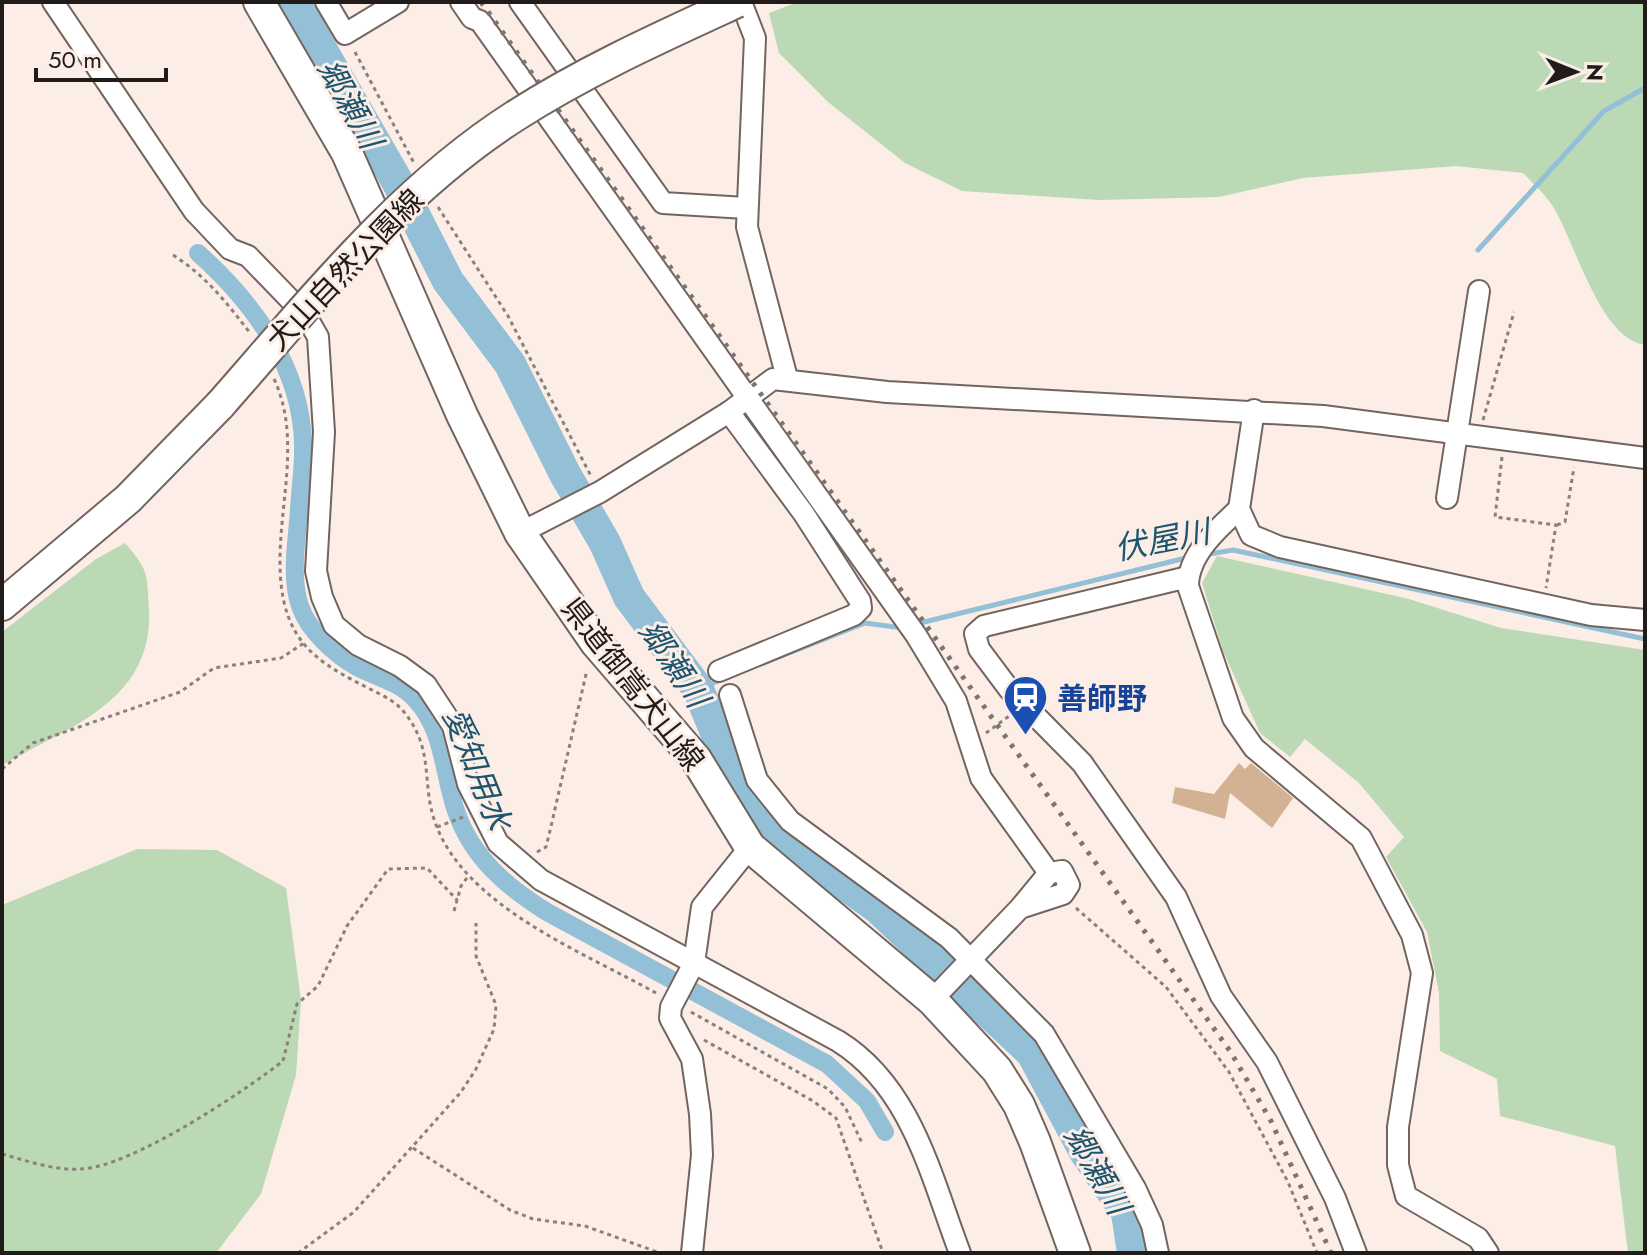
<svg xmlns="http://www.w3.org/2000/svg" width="1647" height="1255" font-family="Jost,'Noto Sans JP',sans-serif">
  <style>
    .green { fill: #bcd9b6 }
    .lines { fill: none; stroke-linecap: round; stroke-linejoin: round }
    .stream { stroke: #93c0d6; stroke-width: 5 }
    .canal { stroke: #93c0d6; stroke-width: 18 }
    .river { stroke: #93c0d6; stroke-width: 32 }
    .building { fill: #d3b293 }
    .minor-casing { stroke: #72655f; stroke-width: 24 }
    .secondary-casing { stroke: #72655f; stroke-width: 34 }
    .path { stroke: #8a807c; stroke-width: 3; stroke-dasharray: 4 4; stroke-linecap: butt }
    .minor { stroke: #fff; stroke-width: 20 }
    .secondary { stroke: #fff; stroke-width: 30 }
    .rail { stroke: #7d7470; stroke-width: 5; stroke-dasharray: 4 8; stroke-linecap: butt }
    .secondary-bridge-casing { stroke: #72655f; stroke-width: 34; stroke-linecap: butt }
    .secondary-bridge { stroke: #fff; stroke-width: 30 }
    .labels { text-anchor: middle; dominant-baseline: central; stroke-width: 6; stroke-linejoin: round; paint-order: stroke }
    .street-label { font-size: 30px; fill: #211c1a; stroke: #fcede6 }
    .transit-label { font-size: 30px; font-weight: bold; fill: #164399; stroke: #fcede6; text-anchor: start }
    .water-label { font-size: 32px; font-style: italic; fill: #1c556d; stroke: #fcede6 }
  </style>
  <rect width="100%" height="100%" fill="#fcede6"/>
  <g class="green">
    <path d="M 798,2 L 1645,2 L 1645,345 C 1599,339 1575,240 1552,205 C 1544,193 1532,183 1523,173 L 1456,166 L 1303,178 L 1219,197 L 1099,200 L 962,191 L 905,163 L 828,102 L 779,53 L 769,13 Z"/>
    <path d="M 125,543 C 149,571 147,573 149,610 C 153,701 69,727 2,765 L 2,632 L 96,559 Z"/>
    <path d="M 1217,556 L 1409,599 L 1501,628 L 1645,650 L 1645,1253 L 1628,1253 L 1615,1146 L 1500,1116 L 1497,1079 L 1440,1051 L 1439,993 L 1427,932 L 1386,857 L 1404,837 L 1359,783 L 1305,739 L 1290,757 L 1260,733 L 1223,651 L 1202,583 Z"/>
    <path d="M 137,849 L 217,850 L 286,888 L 301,1000 L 296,1075 L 261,1194 L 216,1253 L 2,1253 L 2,905 Z"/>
  </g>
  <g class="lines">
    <g class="stream">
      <path d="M 1478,250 L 1604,111 L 1645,88"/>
      <path d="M 1204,555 L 1233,550 L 1645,639"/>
      <path d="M 916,624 L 1190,557"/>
      <path d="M 761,664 L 865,623 L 903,628"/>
      <path d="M 698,689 L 726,678"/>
    </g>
    <path class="canal" d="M 198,253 C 253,302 301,367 303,443 C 304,465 300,488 299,510 C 297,540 290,577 300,606 C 308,630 335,655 357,667 C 376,677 399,682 415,699 C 444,729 443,774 456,811 C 472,858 507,887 547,912 L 827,1064 L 867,1101 L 885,1132"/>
    <path class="river" d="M 294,2 L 397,181 L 448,281 L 510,364 L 565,474 L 605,543 L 629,597 L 698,689 L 739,788 L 782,840 L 878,908 L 1032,1053 L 1085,1152 L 1127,1213 L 1133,1253"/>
  </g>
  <path class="building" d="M 1239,763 L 1245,769 L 1251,763 L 1293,798 L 1272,828 L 1230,793 L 1225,819 L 1172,803 L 1175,787 L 1214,794 Z"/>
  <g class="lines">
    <defs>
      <g id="minor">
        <path d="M 53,2 L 194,211 L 230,249 L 248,256 L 306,316 L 318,337 L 324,432 L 316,571 L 322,597 L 334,625 L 358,645 L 400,666 L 426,685 L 453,726 L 468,784 L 498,843 L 541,880 L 838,1041 C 912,1087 931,1177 960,1253"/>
        <path d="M 326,2 L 345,34 L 398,2"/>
        <path d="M 461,2 L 472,18 L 480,21 L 916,635 L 956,701 L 981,778 L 1049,873"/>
        <path d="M 520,2 L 663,203 L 746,208"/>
        <path d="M 741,2 L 755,38 L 747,227 L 787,378"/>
        <path d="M 1254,410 L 1239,509 L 1251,535 L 1280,547 L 1591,615 L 1645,620"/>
        <path d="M 1447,498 L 1479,291"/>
        <path d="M 1239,509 C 1218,528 1188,555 1188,586 L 1233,718 L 1254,748 L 1361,838 L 1412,935 L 1422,973 L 1398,1127 L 1398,1165 L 1406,1196 L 1478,1238 L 1488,1253"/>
        <path d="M 520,533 L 600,492 L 729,412 L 773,379 L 887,392 L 1323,416 L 1645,458"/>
        <path d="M 1188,577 L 984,626 L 975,634 L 979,649 L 1009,689 L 1082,763 L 1176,897 L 1221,996 L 1267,1062 L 1335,1198 L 1356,1253"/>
        <path d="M 719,671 L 854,615 L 861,608 L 860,601 L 804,514 L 729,412"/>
        <path d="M 730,695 L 757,780 L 790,821 L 949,938 L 1044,1034 L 1135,1188 L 1152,1225 L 1158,1253"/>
        <path d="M 932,1000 L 1020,908 L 1049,873 L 1062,871 L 1069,885 L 1063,894 L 1020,908"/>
        <path d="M 692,1253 L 702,1155 L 700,1114 L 692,1059 L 670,1018 L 671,1007 L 694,963 L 702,907 L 750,847"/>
      </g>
      <g id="secondary">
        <path d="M 259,2 L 347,153 L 462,415 L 520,533 L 596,643 L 696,759 L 750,847 L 932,1000 L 997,1070 L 1019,1105 L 1035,1142 L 1075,1253"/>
        <path d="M 2,605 L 128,499 L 220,405"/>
      </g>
    </defs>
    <use href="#minor" class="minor-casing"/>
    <use href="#secondary" class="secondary-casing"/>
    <g class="path">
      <path d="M 355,52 L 415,165"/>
      <path d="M 438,207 L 508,316 L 592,478"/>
      <path d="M 173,255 C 206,276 227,303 250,333"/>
      <path d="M 274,379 C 307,449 268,530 284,602 C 295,651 329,668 370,689 C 382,695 395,701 404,712 C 435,750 421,783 435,822 C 464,906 583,952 656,993"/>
      <path d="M 1483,420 L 1514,312"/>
      <path d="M 1502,457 L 1495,517 L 1556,525 L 1546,588"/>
      <path d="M 1557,525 L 1565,522 L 1574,467"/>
      <path d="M 986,733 L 1009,716"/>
      <path d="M 2,769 L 33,743 L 180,692 L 214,668 L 281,658 L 304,643"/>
      <path d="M 437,827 L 463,817"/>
      <path d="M 537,852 L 546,847 L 549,835 L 587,670"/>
      <path d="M 1076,908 L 1166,987 L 1229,1072 L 1288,1182 L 1317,1253"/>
      <path d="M 454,911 L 461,886 L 469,875"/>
      <path d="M 691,1012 L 828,1089 L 845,1107 L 863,1145"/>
      <path d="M 704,1040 L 813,1101 L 836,1118 L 883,1253"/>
      <path d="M 413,1148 L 510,1210 L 533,1219 L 585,1226 L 660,1253"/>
      <path d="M 2,1154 C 28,1161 55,1171 81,1169 C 131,1167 242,1093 283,1061 L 297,1004 L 318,986 L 347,926 L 388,869 L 427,868 L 457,900"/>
      <path d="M 298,1253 L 354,1212 L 461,1092 L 476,1069 L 494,1029 L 496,1005 L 476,956 L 476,923"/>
    </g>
    <use href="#minor" class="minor"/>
    <use href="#secondary" class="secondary"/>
    <path class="rail" d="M 481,2 L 1230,1051 L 1271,1121 L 1331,1253"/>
    <defs>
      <path id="secondary-bridge" d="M 220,405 C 310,303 399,190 515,116 C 585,71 661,37 737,2"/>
    </defs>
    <use href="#secondary-bridge" class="secondary-bridge-casing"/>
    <use href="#secondary-bridge" class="secondary-bridge"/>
  </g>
  <defs>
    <symbol id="station-pin" viewBox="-11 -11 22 30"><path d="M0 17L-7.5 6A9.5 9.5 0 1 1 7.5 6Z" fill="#1a4fb4" stroke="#fcede6"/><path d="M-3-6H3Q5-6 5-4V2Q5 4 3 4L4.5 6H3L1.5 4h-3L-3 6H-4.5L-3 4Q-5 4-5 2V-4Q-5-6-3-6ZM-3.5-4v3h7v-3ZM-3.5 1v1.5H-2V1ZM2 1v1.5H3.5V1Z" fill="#fff"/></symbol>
  </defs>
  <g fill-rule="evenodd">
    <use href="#station-pin" x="1000" y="672" width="51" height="69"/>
  </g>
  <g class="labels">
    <g class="street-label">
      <text transform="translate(345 270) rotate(-46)">犬山自然公園線</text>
      <text transform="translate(633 684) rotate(52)">県道御嵩犬山線</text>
    </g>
    <g class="transit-label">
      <text x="1057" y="698">善師野</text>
    </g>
    <g class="water-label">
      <text transform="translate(350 104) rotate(61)">郷瀬川</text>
      <text transform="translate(1162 540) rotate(-11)">伏屋川</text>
      <text transform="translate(674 664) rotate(56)">郷瀬川</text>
      <text transform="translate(477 769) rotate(68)">愛知用水</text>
      <text transform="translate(1097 1170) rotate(60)">郷瀬川</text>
    </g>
  </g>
  <rect width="1647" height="1255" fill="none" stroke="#211c1a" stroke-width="8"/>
  <g transform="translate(1575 72) rotate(91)" stroke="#fcede6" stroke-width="6" paint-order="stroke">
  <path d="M0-6L14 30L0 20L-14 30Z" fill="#211c1a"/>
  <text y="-12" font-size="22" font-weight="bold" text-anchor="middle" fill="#211c1a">N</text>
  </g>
  <path d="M36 68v12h130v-12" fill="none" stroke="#211c1a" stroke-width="4"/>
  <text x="48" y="68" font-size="24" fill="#211c1a" stroke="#fcede6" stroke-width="6" paint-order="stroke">50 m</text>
</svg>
